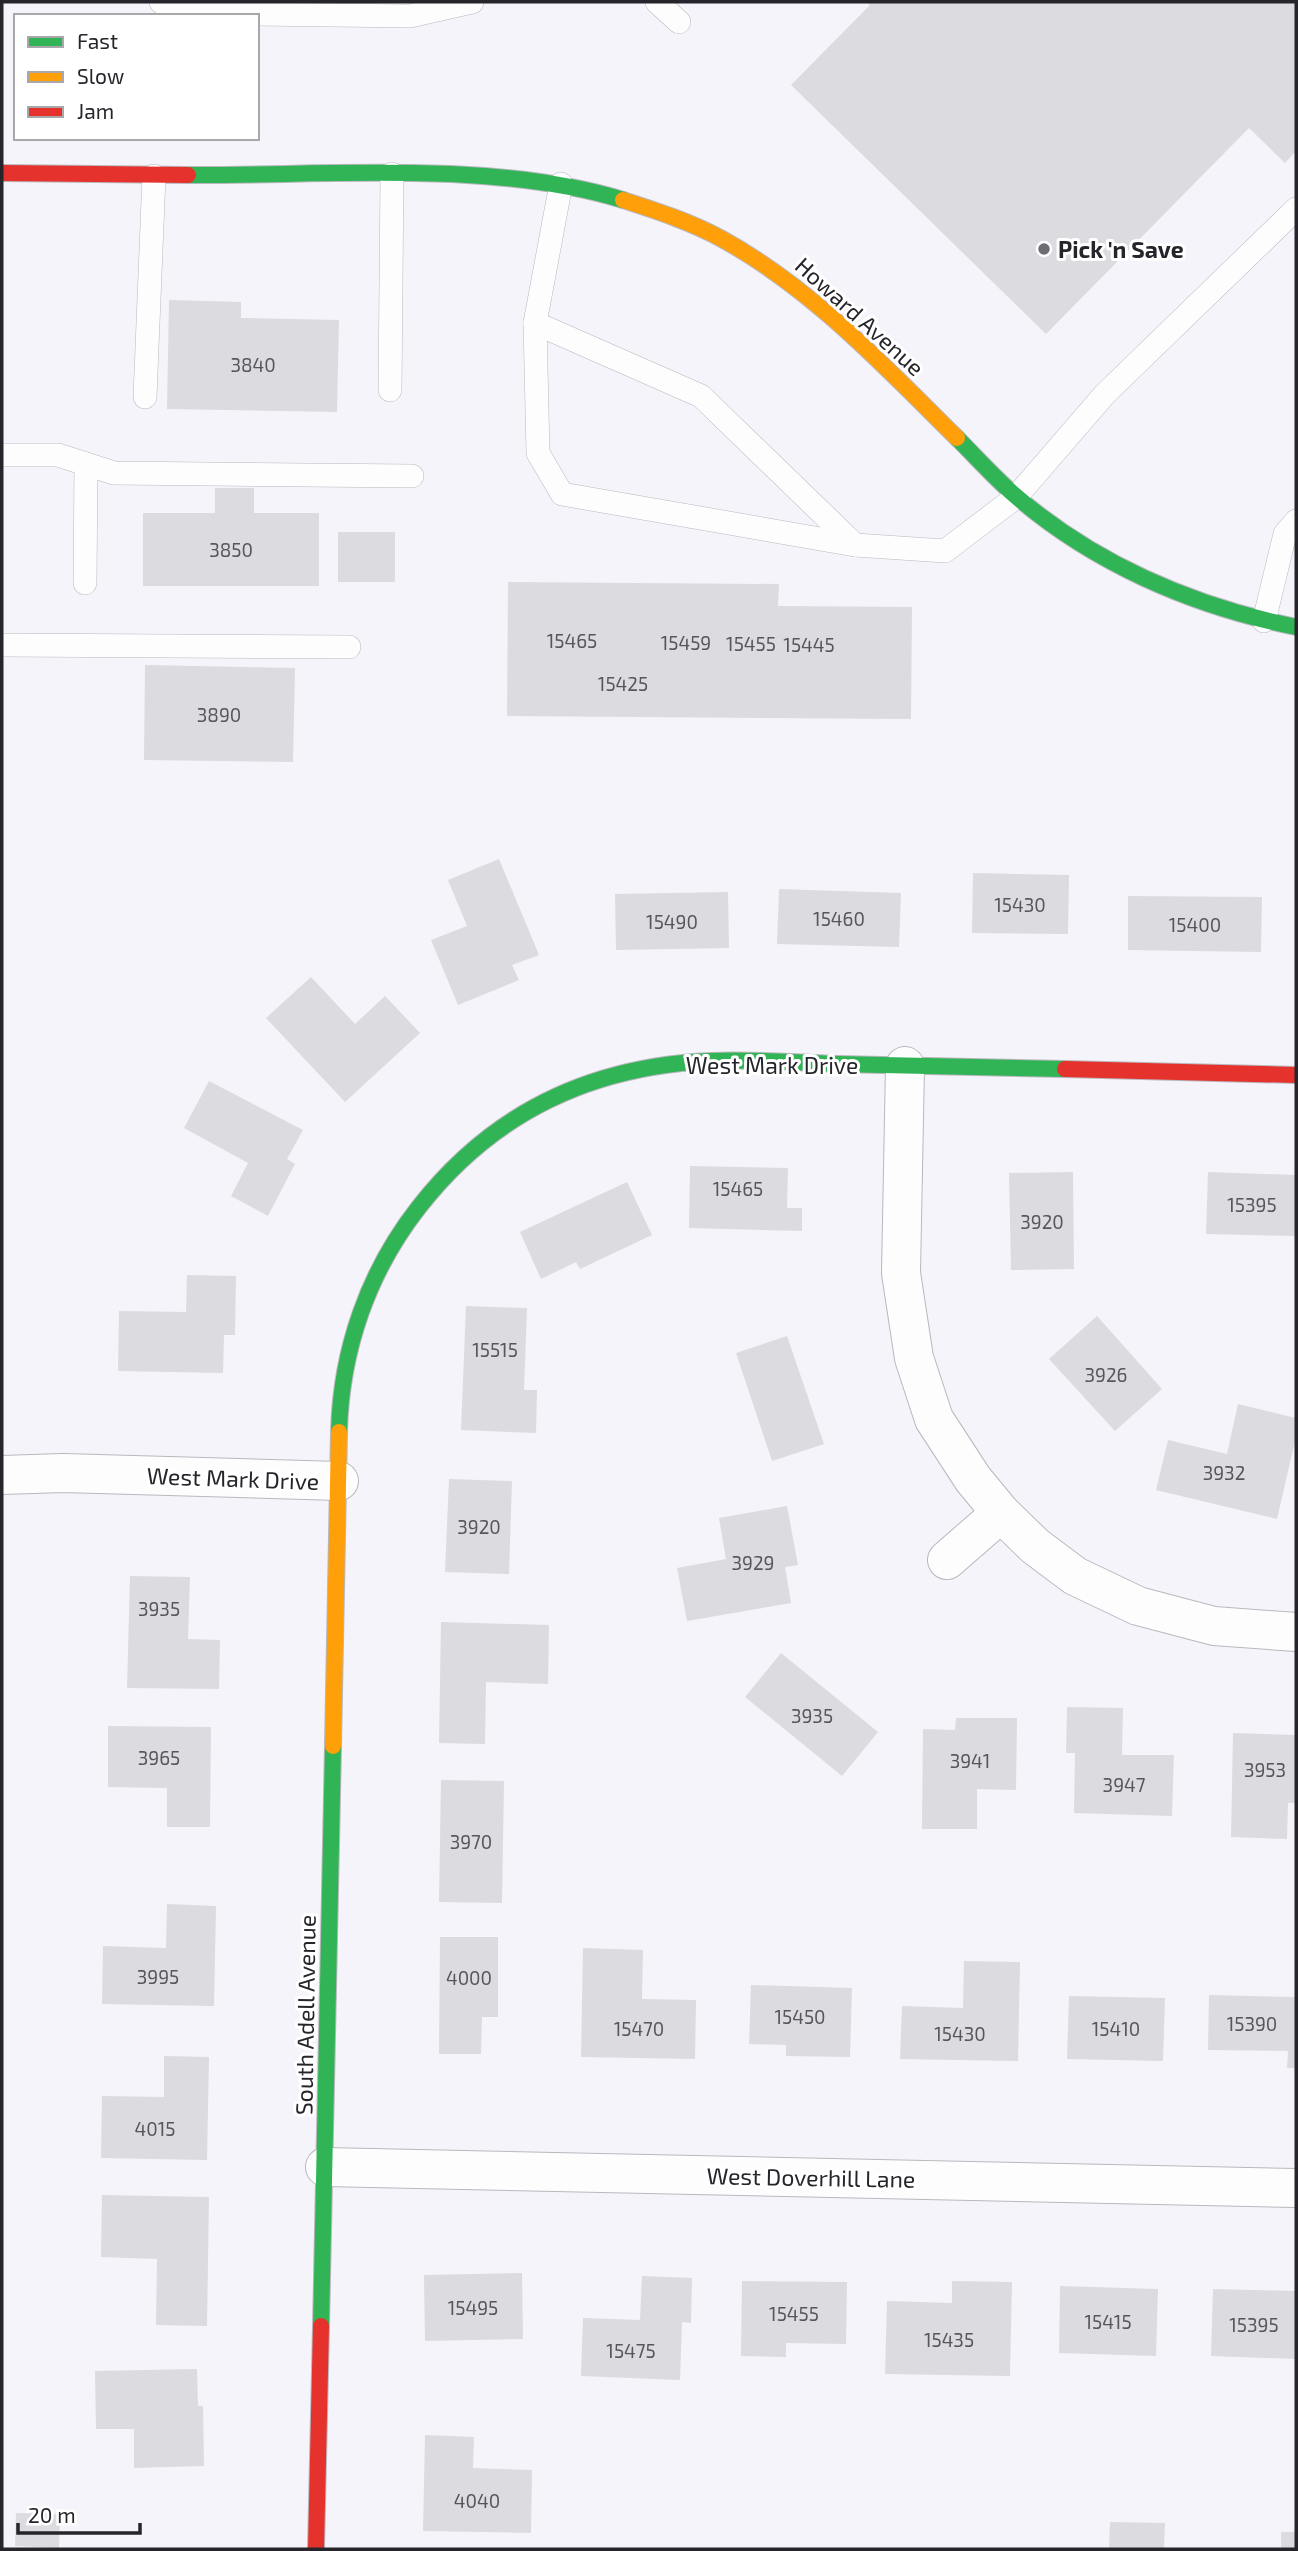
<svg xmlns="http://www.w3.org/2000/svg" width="1298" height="2551" font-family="'Exo 2',sans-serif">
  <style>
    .building { fill: #dcdbe0 }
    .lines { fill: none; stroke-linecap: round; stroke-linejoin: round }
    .lane-casing { stroke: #b9b8be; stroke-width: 24 }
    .street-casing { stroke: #b9b8be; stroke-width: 40 }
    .fast-casing { stroke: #b9b8be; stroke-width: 18 }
    .slow-casing { stroke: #b9b8be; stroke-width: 18 }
    .jam-casing { stroke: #b9b8be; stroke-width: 18 }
    .lane { stroke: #fefdfe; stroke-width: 23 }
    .street { stroke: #fefdfe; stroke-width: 38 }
    .fast { stroke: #30b455; stroke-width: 16 }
    .slow { stroke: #ff9f0a; stroke-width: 16 }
    .jam { stroke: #e5322d; stroke-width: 16 }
    .poi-dot { fill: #6e6d73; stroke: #fff; stroke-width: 2.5 }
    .labels { text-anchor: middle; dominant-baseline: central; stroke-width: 6; stroke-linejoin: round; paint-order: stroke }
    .number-label { font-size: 19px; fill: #56565b }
    .poi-label { font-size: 23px; font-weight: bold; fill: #26252b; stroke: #fff; text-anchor: start }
    .street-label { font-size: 23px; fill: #26252b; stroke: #fff }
  </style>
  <rect width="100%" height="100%" fill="#f5f4fa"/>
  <g class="building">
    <path d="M 867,2 L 1296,2 L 1296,151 L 1285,163 L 1249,128 L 1046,334 L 791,85 L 870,5 Z"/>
    <path d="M 169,300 L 241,302 L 241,318 L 339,320 L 337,412 L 167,409 Z"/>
    <path d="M 215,488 L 254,488 L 254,513 L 319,513 L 319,586 L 143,586 L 143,513 L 215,513 Z"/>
    <rect x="338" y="532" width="57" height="50"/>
    <path d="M 508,582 L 779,584 L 778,606 L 912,607 L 911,719 L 507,716 Z"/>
    <path d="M 145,665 L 295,668 L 293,762 L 144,760 Z"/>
    <path d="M 499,859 L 539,955 L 512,965 L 519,980 L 458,1005 L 431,940 L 467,926 L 448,880 Z"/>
    <path d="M 973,873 L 1069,875 L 1068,934 L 972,933 Z"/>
    <path d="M 779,889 L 901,893 L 899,947 L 777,944 Z"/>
    <path d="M 728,892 L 729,948 L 616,950 L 615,894 Z"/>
    <path d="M 1128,896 L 1262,897 L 1261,952 L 1128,950 Z"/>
    <path d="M 311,977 L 355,1024 L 385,996 L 420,1033 L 345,1102 L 266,1018 Z"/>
    <path d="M 209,1081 L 303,1130 L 287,1159 L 295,1164 L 268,1216 L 231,1196 L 248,1163 L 184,1128 Z"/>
    <path d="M 690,1166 L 788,1168 L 787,1208 L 802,1208 L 802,1231 L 689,1228 Z"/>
    <path d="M 1073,1172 L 1074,1269 L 1011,1270 L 1009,1173 Z"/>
    <path d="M 1208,1172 L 1296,1175 L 1296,1236 L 1206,1234 Z"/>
    <path d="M 627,1182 L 652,1235 L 580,1269 L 576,1262 L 541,1279 L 520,1232 Z"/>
    <path d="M 187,1275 L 236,1276 L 235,1335 L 224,1335 L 223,1373 L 118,1371 L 119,1311 L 186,1312 Z"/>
    <path d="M 466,1306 L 527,1308 L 524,1390 L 537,1390 L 536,1433 L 461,1430 Z"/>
    <path d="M 1097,1316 L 1162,1389 L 1115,1431 L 1049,1359 Z"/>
    <path d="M 787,1336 L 824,1444 L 772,1461 L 736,1353 Z"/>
    <path d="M 1238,1404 L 1296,1418 L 1296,1437 L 1277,1519 L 1156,1490 L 1168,1440 L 1227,1454 Z"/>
    <path d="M 449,1479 L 512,1481 L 509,1574 L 445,1572 Z"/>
    <path d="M 787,1506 L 798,1565 L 785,1567 L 791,1603 L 687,1621 L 677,1568 L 726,1559 L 719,1518 Z"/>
    <path d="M 130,1576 L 190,1577 L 188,1639 L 220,1640 L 219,1689 L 127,1688 Z"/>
    <path d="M 441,1622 L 549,1625 L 548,1684 L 486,1682 L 485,1744 L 439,1743 Z"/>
    <path d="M 781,1653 L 878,1732 L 842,1776 L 745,1697 Z"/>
    <path d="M 1067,1707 L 1123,1708 L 1122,1755 L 1174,1755 L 1172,1816 L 1074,1813 L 1075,1753 L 1066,1753 Z"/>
    <path d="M 956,1718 L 1017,1718 L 1016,1790 L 977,1789 L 977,1829 L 922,1829 L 923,1729 L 955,1730 Z"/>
    <path d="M 108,1726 L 211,1727 L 210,1827 L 167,1827 L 167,1788 L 108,1787 Z"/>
    <path d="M 1233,1733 L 1296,1735 L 1296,1803 L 1288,1803 L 1287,1839 L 1231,1837 Z"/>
    <path d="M 441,1780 L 504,1781 L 502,1903 L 439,1902 Z"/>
    <path d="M 167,1904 L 216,1906 L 214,2006 L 102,2004 L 103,1946 L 166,1948 Z"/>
    <path d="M 440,1937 L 498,1937 L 498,2017 L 482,2017 L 481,2054 L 439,2054 Z"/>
    <path d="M 583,1948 L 643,1950 L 642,1999 L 696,2000 L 695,2059 L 581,2057 Z"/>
    <path d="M 964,1961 L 1020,1962 L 1018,2061 L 900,2059 L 902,2006 L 963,2008 Z"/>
    <path d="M 751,1985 L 852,1988 L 850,2057 L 786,2056 L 786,2045 L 749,2044 Z"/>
    <path d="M 1209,1995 L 1296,1997 L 1296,2068 L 1287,2068 L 1288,2051 L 1208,2050 Z"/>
    <path d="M 1069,1996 L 1165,1998 L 1163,2061 L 1067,2059 Z"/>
    <path d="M 164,2056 L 209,2057 L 207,2160 L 101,2158 L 102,2096 L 164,2097 Z"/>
    <path d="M 102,2195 L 209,2197 L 207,2326 L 156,2325 L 157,2259 L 101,2257 Z"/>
    <path d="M 522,2273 L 523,2339 L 425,2341 L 424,2275 Z"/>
    <path d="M 642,2276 L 692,2278 L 691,2323 L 682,2322 L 680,2380 L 581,2376 L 583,2318 L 640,2320 Z"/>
    <path d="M 742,2281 L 847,2282 L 846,2344 L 786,2343 L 786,2357 L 741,2356 Z"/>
    <path d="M 952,2281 L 1012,2282 L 1010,2376 L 885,2374 L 887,2301 L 952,2303 Z"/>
    <path d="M 1060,2286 L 1158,2289 L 1156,2356 L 1059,2353 Z"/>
    <path d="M 1213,2289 L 1296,2291 L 1296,2359 L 1211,2356 Z"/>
    <path d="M 197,2369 L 198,2406 L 203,2406 L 204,2466 L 134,2468 L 134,2429 L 96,2429 L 95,2371 Z"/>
    <path d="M 425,2435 L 474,2437 L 473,2468 L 532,2470 L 531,2533 L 423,2531 Z"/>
    <path d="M 16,2513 L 60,2514 L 59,2548 L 15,2546 Z"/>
    <path d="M 1110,2522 L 1165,2523 L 1164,2549 L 1109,2549 Z"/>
    <rect x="1281" y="2532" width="15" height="17"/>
  </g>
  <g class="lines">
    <defs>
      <g id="lane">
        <path d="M 161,2 L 174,13 L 410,16 L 472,2"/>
        <path d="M 657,2 L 679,22"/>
        <path d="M 561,184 L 535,323 L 538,453 L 562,494 L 855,545 L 945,551 L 1016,497 L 1105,394 L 1296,209"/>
        <path d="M 535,323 L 701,396 L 855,545"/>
        <path d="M 390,390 L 392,174"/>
        <path d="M 145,397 L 154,176"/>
        <path d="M 2,455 L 58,455 L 114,473 L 412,476"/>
        <path d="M 85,583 L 86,464"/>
        <path d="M 1264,621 L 1285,534 L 1296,521"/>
        <path d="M 2,645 L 349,647"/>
      </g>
      <g id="street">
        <path d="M 905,1066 L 901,1273 L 914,1358 L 934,1419 L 973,1479 L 1001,1513 L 1035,1546 L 1075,1576 L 1138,1606 L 1214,1626 L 1296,1632"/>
        <path d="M 2,1475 L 63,1473 L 339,1481"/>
        <path d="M 947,1560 L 1001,1513"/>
        <path d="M 325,2167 L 1296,2188"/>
      </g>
      <g id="fast">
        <path d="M 188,175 C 324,176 494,160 623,200"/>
        <path d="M 957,438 C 974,455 991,474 1010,491 C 1090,562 1191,606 1296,627"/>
        <path d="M 339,1432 C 341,1350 368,1272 419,1207 C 493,1112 591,1066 711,1061 C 753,1059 796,1063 838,1064 C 914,1066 990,1068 1065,1069"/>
        <path d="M 321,2326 L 333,1746"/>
      </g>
      <g id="slow">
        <path d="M 623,200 C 657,211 691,222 722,239 C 813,289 884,366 957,438"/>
        <path d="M 333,1746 L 339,1432"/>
      </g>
      <g id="jam">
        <path d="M 2,173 L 188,175"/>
        <path d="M 1065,1069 L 1296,1075"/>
        <path d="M 316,2549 L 321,2326"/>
      </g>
    </defs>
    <use href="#lane" class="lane-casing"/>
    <use href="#street" class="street-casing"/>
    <use href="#fast" class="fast-casing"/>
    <use href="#slow" class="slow-casing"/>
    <use href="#jam" class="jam-casing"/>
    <use href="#lane" class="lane"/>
    <use href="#street" class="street"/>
    <use href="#fast" class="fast"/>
    <use href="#slow" class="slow"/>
    <use href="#jam" class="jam"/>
  </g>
  <circle class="poi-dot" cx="1044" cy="249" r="7"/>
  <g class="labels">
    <g class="number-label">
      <text x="253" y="364">3840</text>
      <text x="231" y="549">3850</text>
      <text x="572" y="640">15465</text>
      <text x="686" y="642">15459</text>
      <text x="751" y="643">15455</text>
      <text x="809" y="644">15445</text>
      <text x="623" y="683">15425</text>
      <text x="219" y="714">3890</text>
      <text x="1020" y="904">15430</text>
      <text x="839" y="918">15460</text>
      <text x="672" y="921">15490</text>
      <text x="1195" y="924">15400</text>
      <text x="738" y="1188">15465</text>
      <text x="1252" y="1204">15395</text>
      <text x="1042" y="1221">3920</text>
      <text x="495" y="1349">15515</text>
      <text x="1106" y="1374">3926</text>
      <text x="1224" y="1472">3932</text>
      <text x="479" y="1526">3920</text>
      <text x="753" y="1562">3929</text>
      <text x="159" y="1608">3935</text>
      <text x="812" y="1715">3935</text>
      <text x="159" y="1757">3965</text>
      <text x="970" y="1760">3941</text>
      <text x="1265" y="1769">3953</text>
      <text x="1124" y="1784">3947</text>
      <text x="471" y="1841">3970</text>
      <text x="158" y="1976">3995</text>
      <text x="469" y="1977">4000</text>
      <text x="800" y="2016">15450</text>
      <text x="1252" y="2023">15390</text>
      <text x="639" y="2028">15470</text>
      <text x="1116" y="2028">15410</text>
      <text x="960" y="2033">15430</text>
      <text x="155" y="2128">4015</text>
      <text x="473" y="2307">15495</text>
      <text x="794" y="2313">15455</text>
      <text x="1108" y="2321">15415</text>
      <text x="1254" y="2324">15395</text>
      <text x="949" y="2339">15435</text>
      <text x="631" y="2350">15475</text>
      <text x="477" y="2500">4040</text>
    </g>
    <g class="poi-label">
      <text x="1058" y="249">Pick 'n Save</text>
    </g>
    <g class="street-label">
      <text transform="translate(860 316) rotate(42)">Howard Avenue</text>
      <text x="772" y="1065">West Mark Drive</text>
      <text transform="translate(233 1478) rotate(2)">West Mark Drive</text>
      <text transform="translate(305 2015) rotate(-89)">South Adell Avenue</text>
      <text transform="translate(811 2177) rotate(1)">West Doverhill Lane</text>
    </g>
  </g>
  <rect width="1298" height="2551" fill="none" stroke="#26252b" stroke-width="7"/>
  <rect x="14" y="14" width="245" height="126" fill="#ffffff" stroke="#a8a8aa" stroke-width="2"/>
  <rect x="28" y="37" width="35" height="10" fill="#30b455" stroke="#a8a8aa" stroke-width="2"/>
  <text x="77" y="49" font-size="21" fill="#26252b">Fast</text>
  <rect x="28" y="72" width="35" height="10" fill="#ff9f0a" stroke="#a8a8aa" stroke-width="2"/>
  <text x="77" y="84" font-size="21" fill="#26252b">Slow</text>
  <rect x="28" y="107" width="35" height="10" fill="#e5322d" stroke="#a8a8aa" stroke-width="2"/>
  <text x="77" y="119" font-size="21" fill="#26252b">Jam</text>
  <path d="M18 2523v10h122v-10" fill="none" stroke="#26252b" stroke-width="3.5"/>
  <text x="28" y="2523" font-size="21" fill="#26252b" stroke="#ffffff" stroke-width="5" paint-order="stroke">20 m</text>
</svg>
